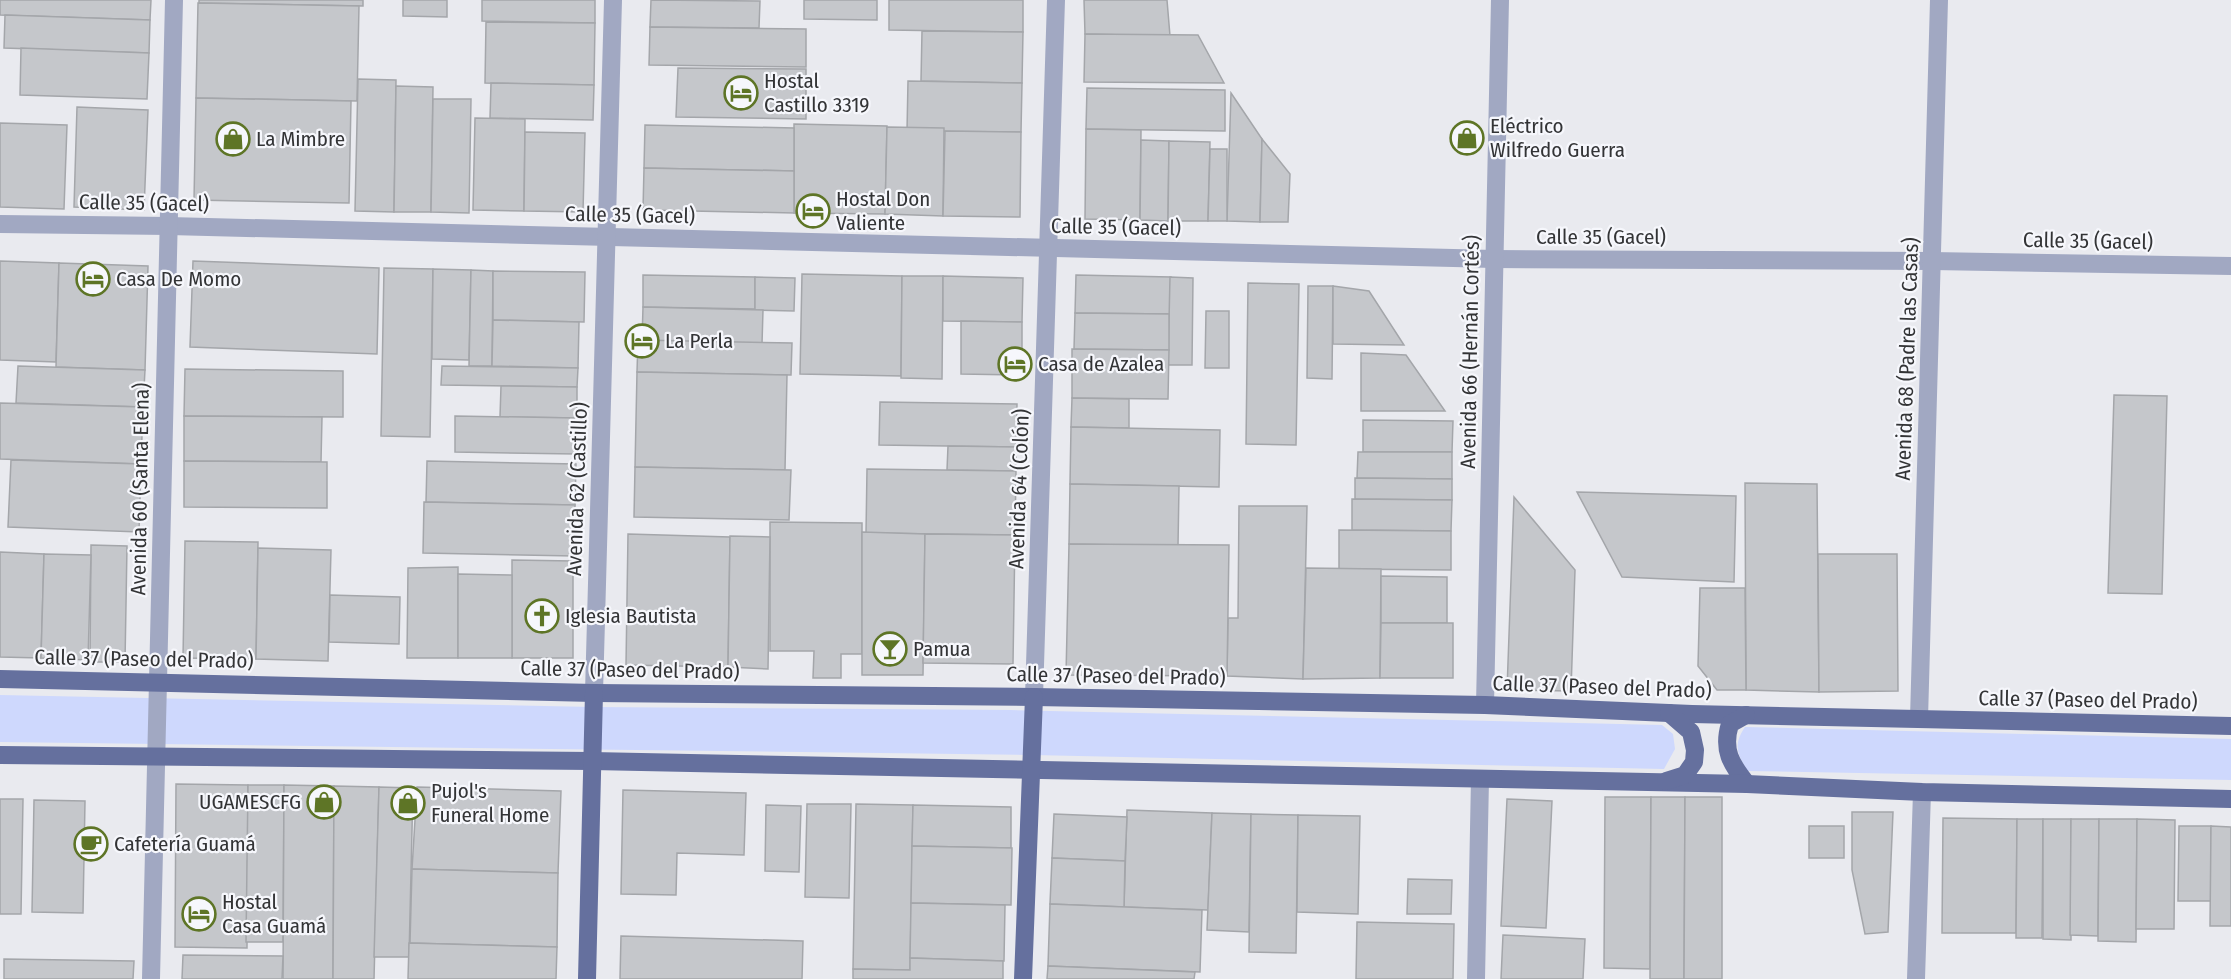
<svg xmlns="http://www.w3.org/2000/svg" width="2231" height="979" font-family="'Fira Sans Condensed',sans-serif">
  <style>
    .green { fill: #ced8fd }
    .building { fill: #c5c7cb; stroke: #a4a6aa; stroke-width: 1.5 }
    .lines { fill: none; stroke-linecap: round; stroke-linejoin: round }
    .minor { stroke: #a1a8c2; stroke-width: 18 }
    .major { stroke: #65709e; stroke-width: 18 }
    .labels { text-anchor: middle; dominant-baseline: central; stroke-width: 4.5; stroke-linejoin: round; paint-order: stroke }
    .poi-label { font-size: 21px; fill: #333436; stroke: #f6f7fc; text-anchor: start }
    .street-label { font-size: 21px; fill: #333436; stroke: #f6f7fc }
  </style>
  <rect width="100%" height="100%" fill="#e9eaef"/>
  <g class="green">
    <path d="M 0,695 L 593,707 L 1010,710 L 1662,725 L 1673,734 L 1675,749 L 1664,769 L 1033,755 L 0,742 Z"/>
    <path d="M 1745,727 L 2231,739 L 2231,780 L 1747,771 C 1737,753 1733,745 1745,727 Z"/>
  </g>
  <g class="building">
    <path d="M 0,0 L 151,0 L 150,20 L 0,15 Z"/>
    <path d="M 199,0 L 363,0 L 363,6 L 199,3 Z"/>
    <path d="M 403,0 L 447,0 L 447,17 L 403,16 Z"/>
    <path d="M 482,0 L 595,0 L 595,23 L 482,21 Z"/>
    <path d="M 651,0 L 760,1 L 759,28 L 650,27 Z"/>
    <path d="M 804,0 L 877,0 L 877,20 L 804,19 Z"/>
    <path d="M 889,0 L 1023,0 L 1023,32 L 889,30 Z"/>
    <path d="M 1084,0 L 1167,0 L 1170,36 L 1085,34 Z"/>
    <path d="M 198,3 L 359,6 L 357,101 L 196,98 Z"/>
    <path d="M 5,15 L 150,20 L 149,53 L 4,48 Z"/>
    <path d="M 486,22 L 595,23 L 594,85 L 485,83 Z"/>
    <path d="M 650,27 L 806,29 L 806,67 L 649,65 Z"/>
    <path d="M 922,31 L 1023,32 L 1022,83 L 921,81 Z"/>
    <path d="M 1085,34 L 1198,35 L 1224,83 L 1084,82 Z"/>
    <path d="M 21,48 L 149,53 L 147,99 L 20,95 Z"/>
    <path d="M 678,68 L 806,69 L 806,119 L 676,117 Z"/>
    <path d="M 358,79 L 396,80 L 394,212 L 355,211 Z"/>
    <path d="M 908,81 L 1022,83 L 1021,132 L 907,131 Z"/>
    <path d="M 491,83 L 594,85 L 593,120 L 490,118 Z"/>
    <path d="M 396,86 L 433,87 L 431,212 L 394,212 Z"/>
    <path d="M 1087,88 L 1225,90 L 1225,131 L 1086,129 Z"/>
    <path d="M 1231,93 L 1262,139 L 1260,222 L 1227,221 Z"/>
    <path d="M 196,98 L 351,101 L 349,203 L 194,200 Z"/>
    <path d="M 433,99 L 471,99 L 469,213 L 431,212 Z"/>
    <path d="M 77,107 L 148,110 L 144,210 L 74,207 Z"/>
    <path d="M 475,118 L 525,119 L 524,211 L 473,210 Z"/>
    <path d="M 0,123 L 67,125 L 64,209 L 0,207 Z"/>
    <path d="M 794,124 L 887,126 L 885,214 L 794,213 Z"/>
    <path d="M 645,125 L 794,128 L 794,171 L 644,168 Z"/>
    <path d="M 887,127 L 944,128 L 943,216 L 885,214 Z"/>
    <path d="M 1086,129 L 1141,130 L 1140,220 L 1085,219 Z"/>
    <path d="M 945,131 L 1021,132 L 1020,217 L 943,216 Z"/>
    <path d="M 525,132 L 585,133 L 583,212 L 524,211 Z"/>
    <path d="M 1262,139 L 1290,174 L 1288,222 L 1260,222 Z"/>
    <path d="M 1141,140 L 1169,141 L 1168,221 L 1140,220 Z"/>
    <path d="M 1169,141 L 1210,142 L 1208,221 L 1168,221 Z"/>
    <path d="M 1210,149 L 1227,149 L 1227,221 L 1208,221 Z"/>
    <path d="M 644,168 L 794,171 L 794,213 L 643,210 Z"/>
    <path d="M 0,261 L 59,263 L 56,362 L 0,360 Z"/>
    <path d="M 193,261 L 379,268 L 377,354 L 190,347 Z"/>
    <path d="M 59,263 L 148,266 L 145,370 L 56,367 Z"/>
    <path d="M 384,268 L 433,269 L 430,437 L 381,436 Z"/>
    <path d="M 433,269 L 471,270 L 469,360 L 432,359 Z"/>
    <path d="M 471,270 L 493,271 L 492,366 L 469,366 Z"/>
    <path d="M 493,271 L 585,272 L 584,322 L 493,320 Z"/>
    <path d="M 802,274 L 902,276 L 901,376 L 800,374 Z"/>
    <path d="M 643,275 L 755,277 L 755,309 L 643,307 Z"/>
    <path d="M 1076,275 L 1171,277 L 1171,314 L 1075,313 Z"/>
    <path d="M 902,276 L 943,276 L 942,379 L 901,378 Z"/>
    <path d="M 943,276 L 1023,278 L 1022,322 L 943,321 Z"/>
    <path d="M 755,277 L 795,278 L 794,311 L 755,310 Z"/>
    <path d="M 1170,277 L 1193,278 L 1192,365 L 1168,365 Z"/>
    <path d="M 1248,283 L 1299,284 L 1296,445 L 1246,444 Z"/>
    <path d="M 1308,286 L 1333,286 L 1332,379 L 1307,378 Z"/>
    <path d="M 1333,286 L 1369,291 L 1404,345 L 1333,344 Z"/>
    <path d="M 643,307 L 763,310 L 762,344 L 642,341 Z"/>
    <path d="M 1206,311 L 1229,311 L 1229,368 L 1205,368 Z"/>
    <path d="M 1075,313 L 1169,314 L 1169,350 L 1074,349 Z"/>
    <path d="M 493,320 L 579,322 L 578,368 L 492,366 Z"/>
    <path d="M 961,321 L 1022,322 L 1022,375 L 961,374 Z"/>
    <path d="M 638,340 L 792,343 L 791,375 L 637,372 Z"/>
    <path d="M 1072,349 L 1169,350 L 1168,399 L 1072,398 Z"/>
    <path d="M 1361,353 L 1406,355 L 1445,411 L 1361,411 Z"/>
    <path d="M 18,366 L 145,370 L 143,407 L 16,403 Z"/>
    <path d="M 442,366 L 578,368 L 577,387 L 441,385 Z"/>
    <path d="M 185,369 L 343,371 L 343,417 L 184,416 Z"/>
    <path d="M 637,372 L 787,375 L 785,470 L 635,467 Z"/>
    <path d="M 501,386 L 577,387 L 577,418 L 500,417 Z"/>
    <path d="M 2114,395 L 2167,396 L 2162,594 L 2108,593 Z"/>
    <path d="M 1072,398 L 1129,399 L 1129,428 L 1071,427 Z"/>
    <path d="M 880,402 L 1017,404 L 1016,447 L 879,445 Z"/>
    <path d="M 0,403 L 143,407 L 141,464 L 0,459 Z"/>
    <path d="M 184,416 L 322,417 L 321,462 L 184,461 Z"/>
    <path d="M 455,416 L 577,418 L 576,454 L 455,452 Z"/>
    <path d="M 1363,420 L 1453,421 L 1452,452 L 1363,452 Z"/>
    <path d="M 1071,427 L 1220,430 L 1219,487 L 1070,484 Z"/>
    <path d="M 948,446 L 1016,447 L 1016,471 L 947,470 Z"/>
    <path d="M 1358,452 L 1452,452 L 1452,479 L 1357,478 Z"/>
    <path d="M 11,460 L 141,464 L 139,532 L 8,527 Z"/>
    <path d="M 184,461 L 327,462 L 327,508 L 184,507 Z"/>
    <path d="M 427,461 L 576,464 L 575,505 L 426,502 Z"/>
    <path d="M 635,467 L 791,470 L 789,520 L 634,517 Z"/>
    <path d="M 867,469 L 1016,471 L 1015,535 L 866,533 Z"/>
    <path d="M 1355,478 L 1452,479 L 1452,500 L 1355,499 Z"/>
    <path d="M 1745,483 L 1817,484 L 1819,692 L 1746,690 Z"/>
    <path d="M 1070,484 L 1179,486 L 1178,546 L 1069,544 Z"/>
    <path d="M 1577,492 L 1736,496 L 1734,582 L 1622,577 Z"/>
    <path d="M 1514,497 L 1575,570 L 1571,691 L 1507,690 Z"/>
    <path d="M 1352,499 L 1452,500 L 1451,531 L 1352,530 Z"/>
    <path d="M 424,502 L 575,505 L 574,556 L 423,553 Z"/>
    <path d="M 1239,506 L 1307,506 L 1303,679 L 1227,676 L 1228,618 L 1238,618 Z"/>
    <path d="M 770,522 L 862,523 L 862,654 L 841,654 L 841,678 L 813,678 L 814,651 L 770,651 Z"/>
    <path d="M 1339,530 L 1451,531 L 1451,570 L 1339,569 Z"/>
    <path d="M 862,532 L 925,534 L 923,675 L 862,675 Z"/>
    <path d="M 628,534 L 730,537 L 728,667 L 626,665 Z"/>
    <path d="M 925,534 L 1015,535 L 1013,664 L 923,663 Z"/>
    <path d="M 730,536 L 770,537 L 768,669 L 728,667 Z"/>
    <path d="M 185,541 L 258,542 L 256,659 L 183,658 Z"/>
    <path d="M 1069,544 L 1229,545 L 1227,676 L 1066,675 Z"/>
    <path d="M 91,545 L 127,546 L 125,662 L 90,662 Z"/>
    <path d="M 258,548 L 331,550 L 328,661 L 256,659 Z"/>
    <path d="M 0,552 L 44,554 L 41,658 L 0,657 Z"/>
    <path d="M 44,554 L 91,555 L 88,660 L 41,658 Z"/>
    <path d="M 1818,554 L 1897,554 L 1898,691 L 1819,692 Z"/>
    <path d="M 512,560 L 573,561 L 573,658 L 512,658 Z"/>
    <path d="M 458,567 L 458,658 L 407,658 L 408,568 Z"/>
    <path d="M 1306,568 L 1381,569 L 1380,678 L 1303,679 Z"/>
    <path d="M 458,574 L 512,575 L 512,658 L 458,658 Z"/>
    <path d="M 1381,576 L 1447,577 L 1447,623 L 1381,623 Z"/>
    <path d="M 1700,588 L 1745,588 L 1746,690 L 1717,690 L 1698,666 Z"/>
    <path d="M 330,595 L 400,597 L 399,644 L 329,642 Z"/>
    <path d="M 1381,623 L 1453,623 L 1453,678 L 1380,678 Z"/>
    <path d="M 176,784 L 248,785 L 247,948 L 175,947 Z"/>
    <path d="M 248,785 L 284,785 L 283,942 L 246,942 Z"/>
    <path d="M 284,785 L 334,786 L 333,979 L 283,979 Z"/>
    <path d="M 334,786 L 379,787 L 374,979 L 333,979 Z"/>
    <path d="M 379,787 L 413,788 L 409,957 L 374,957 Z"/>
    <path d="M 417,787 L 561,791 L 558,873 L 412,869 Z"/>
    <path d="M 623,790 L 746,793 L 744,855 L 677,853 L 676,895 L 621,894 Z"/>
    <path d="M 1605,797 L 1651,797 L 1650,969 L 1604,968 Z"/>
    <path d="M 1651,797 L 1685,797 L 1684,979 L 1650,979 Z"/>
    <path d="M 1685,797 L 1722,797 L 1722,979 L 1684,979 Z"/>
    <path d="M 0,799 L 23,799 L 21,914 L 0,914 Z"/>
    <path d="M 1507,799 L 1552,801 L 1546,928 L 1501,926 Z"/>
    <path d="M 34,800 L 85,801 L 83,913 L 32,912 Z"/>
    <path d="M 807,804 L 851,804 L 849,898 L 805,897 Z"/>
    <path d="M 856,804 L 913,805 L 910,970 L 853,969 Z"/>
    <path d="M 766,805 L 801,806 L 799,872 L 765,871 Z"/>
    <path d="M 913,805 L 1011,807 L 1011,848 L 912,846 Z"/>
    <path d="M 1127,810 L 1212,813 L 1208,910 L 1124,907 Z"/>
    <path d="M 1852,812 L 1893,812 L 1888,932 L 1865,934 L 1852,870 Z"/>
    <path d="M 1212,813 L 1251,814 L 1249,932 L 1207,930 Z"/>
    <path d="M 1054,814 L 1127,817 L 1125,861 L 1052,858 Z"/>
    <path d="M 1251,814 L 1298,815 L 1296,953 L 1249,952 Z"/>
    <path d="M 1298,815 L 1360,816 L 1358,914 L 1297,912 Z"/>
    <path d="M 1943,818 L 2017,819 L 2016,933 L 1942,933 Z"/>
    <path d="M 2017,819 L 2043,819 L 2042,938 L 2016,938 Z"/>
    <path d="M 2043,819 L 2071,819 L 2071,940 L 2043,939 Z"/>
    <path d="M 2071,819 L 2099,819 L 2098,936 L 2070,935 Z"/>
    <path d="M 2099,819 L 2137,819 L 2136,942 L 2098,941 Z"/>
    <path d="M 2137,819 L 2175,820 L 2174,929 L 2136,929 Z"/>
    <rect x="1809" y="826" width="35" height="32"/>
    <path d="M 2179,826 L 2211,826 L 2211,901 L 2178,901 Z"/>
    <path d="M 2211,826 L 2231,827 L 2231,926 L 2210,926 Z"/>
    <path d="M 912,846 L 1012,848 L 1011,905 L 911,903 Z"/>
    <path d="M 1052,858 L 1125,861 L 1124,907 L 1050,904 Z"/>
    <path d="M 412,869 L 558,873 L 557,947 L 410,943 Z"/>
    <path d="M 1408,879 L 1452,880 L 1451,914 L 1407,914 Z"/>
    <path d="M 911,903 L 1005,905 L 1004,961 L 910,958 Z"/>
    <path d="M 1050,904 L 1202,910 L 1200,972 L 1048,966 Z"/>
    <path d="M 1357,922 L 1454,924 L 1453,979 L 1356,979 Z"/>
    <path d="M 1503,935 L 1585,939 L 1583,979 L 1501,979 Z"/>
    <path d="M 621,936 L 803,941 L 802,979 L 620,979 Z"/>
    <path d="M 409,943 L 557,947 L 556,979 L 408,979 Z"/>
    <path d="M 183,955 L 283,956 L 282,979 L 182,979 Z"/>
    <path d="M 910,958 L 1003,961 L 1003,979 L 853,979 L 853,969 L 910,970 Z"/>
    <path d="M 4,959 L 134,961 L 133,979 L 4,979 Z"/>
    <path d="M 1048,966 L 1195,972 L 1194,979 L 1047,979 Z"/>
  </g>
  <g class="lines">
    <g class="minor">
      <path d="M 0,224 L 169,226 L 1494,259 L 1932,261 L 2231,266"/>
      <path d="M 594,693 L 613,0"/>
      <path d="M 1034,697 L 1056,0"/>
      <path d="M 1485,705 L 1500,0"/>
      <path d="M 1919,719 L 1939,0"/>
      <path d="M 151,979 L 174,0"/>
      <path d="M 1476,979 L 1480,779"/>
      <path d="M 1916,979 L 1922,792"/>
    </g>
    <g class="major">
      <path d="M 0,679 L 594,693 L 1034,697 L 1485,705 L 1692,714 L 2231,726"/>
      <path d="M 1746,715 L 1730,724 C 1722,750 1731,764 1747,784"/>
      <path d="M 0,755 L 592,761 L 1747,784 L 1922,792 L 2231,799"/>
      <path d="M 1666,781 L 1685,775 L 1694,762 L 1695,750 L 1691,732 L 1669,713"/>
      <path d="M 587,979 L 594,693"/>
      <path d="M 1023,979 L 1034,697"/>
    </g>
  </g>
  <defs>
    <symbol id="hotel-ring" viewBox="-11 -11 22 22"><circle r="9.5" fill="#f6f7fc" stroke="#5e7526" stroke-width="1.5"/><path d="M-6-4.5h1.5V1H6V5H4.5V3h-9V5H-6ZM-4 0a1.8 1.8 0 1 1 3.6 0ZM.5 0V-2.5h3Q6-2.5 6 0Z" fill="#5e7526"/></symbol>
    <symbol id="shop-ring" viewBox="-11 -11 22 22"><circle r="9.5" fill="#f6f7fc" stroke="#5e7526" stroke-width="1.5"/><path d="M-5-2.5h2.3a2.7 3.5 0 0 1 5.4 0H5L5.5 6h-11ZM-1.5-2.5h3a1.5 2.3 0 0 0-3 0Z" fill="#5e7526"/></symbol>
    <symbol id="church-ring" viewBox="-11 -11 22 22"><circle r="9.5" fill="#f6f7fc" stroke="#5e7526" stroke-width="1.5"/><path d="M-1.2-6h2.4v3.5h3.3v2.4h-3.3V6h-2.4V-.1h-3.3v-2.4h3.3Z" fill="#5e7526"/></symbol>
    <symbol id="bar-ring" viewBox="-11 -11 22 22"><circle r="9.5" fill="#f6f7fc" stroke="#5e7526" stroke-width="1.5"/><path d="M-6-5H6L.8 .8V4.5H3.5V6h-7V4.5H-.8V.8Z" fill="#5e7526"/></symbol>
    <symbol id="cafe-ring" viewBox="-11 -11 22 22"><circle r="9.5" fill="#f6f7fc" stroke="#5e7526" stroke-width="1.5"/><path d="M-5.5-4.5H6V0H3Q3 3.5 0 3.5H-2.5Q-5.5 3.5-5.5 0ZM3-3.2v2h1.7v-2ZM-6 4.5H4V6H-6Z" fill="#5e7526"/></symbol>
  </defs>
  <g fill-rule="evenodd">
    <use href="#hotel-ring" x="722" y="74" width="38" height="38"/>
    <use href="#shop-ring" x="1448" y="119" width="38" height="38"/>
    <use href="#shop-ring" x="214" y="120" width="38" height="38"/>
    <use href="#hotel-ring" x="794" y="192" width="38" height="38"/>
    <use href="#hotel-ring" x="74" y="260" width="38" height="38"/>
    <use href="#hotel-ring" x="623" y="322" width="38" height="38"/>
    <use href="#hotel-ring" x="996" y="345" width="38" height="38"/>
    <use href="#church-ring" x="523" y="597" width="38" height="38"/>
    <use href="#bar-ring" x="871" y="630" width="38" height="38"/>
    <use href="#shop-ring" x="305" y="783" width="38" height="38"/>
    <use href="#shop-ring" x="389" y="784" width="38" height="38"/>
    <use href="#cafe-ring" x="72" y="825" width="38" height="38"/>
    <use href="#hotel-ring" x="180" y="895" width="38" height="38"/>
  </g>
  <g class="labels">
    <g class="poi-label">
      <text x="764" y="81">Hostal<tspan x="764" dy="24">Castillo 3319</tspan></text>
      <text x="1490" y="126">Eléctrico<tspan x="1490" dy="24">Wilfredo Guerra</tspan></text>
      <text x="256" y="139">La Mimbre</text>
      <text x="836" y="199">Hostal Don<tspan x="836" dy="24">Valiente</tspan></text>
      <text x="116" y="279">Casa De Momo</text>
      <text x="665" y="341">La Perla</text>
      <text x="1038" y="364">Casa de Azalea</text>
      <text x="565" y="616">Iglesia Bautista</text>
      <text x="913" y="649">Pamua</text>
      <text x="431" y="791">Pujol's<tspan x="431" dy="24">Funeral Home</tspan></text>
      <text x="301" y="802" text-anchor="end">UGAMESCFG</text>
      <text x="114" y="844">Cafetería Guamá</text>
      <text x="222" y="902">Hostal<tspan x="222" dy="24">Casa Guamá</tspan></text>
    </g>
    <g class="street-label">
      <text transform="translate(144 203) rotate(1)">Calle 35 (Gacel)</text>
      <text transform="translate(630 215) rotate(1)">Calle 35 (Gacel)</text>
      <text transform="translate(1116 227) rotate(1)">Calle 35 (Gacel)</text>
      <text x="1601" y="237">Calle 35 (Gacel)</text>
      <text transform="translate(2088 241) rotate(1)">Calle 35 (Gacel)</text>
      <text transform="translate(1470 352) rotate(-89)">Avenida 66 (Hernán Cortés)</text>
      <text transform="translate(1907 359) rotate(-88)">Avenida 68 (Padre las Casas)</text>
      <text transform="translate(140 489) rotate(-89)">Avenida 60 (Santa Elena)</text>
      <text transform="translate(577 489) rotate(-88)">Avenida 62 (Castillo)</text>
      <text transform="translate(1019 489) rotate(-88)">Avenida 64 (Colón)</text>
      <text transform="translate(144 659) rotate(1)">Calle 37 (Paseo del Prado)</text>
      <text transform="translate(630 670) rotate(1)">Calle 37 (Paseo del Prado)</text>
      <text transform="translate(1116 676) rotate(1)">Calle 37 (Paseo del Prado)</text>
      <text transform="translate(1602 687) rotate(2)">Calle 37 (Paseo del Prado)</text>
      <text transform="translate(2088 700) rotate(1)">Calle 37 (Paseo del Prado)</text>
    </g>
  </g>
</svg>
